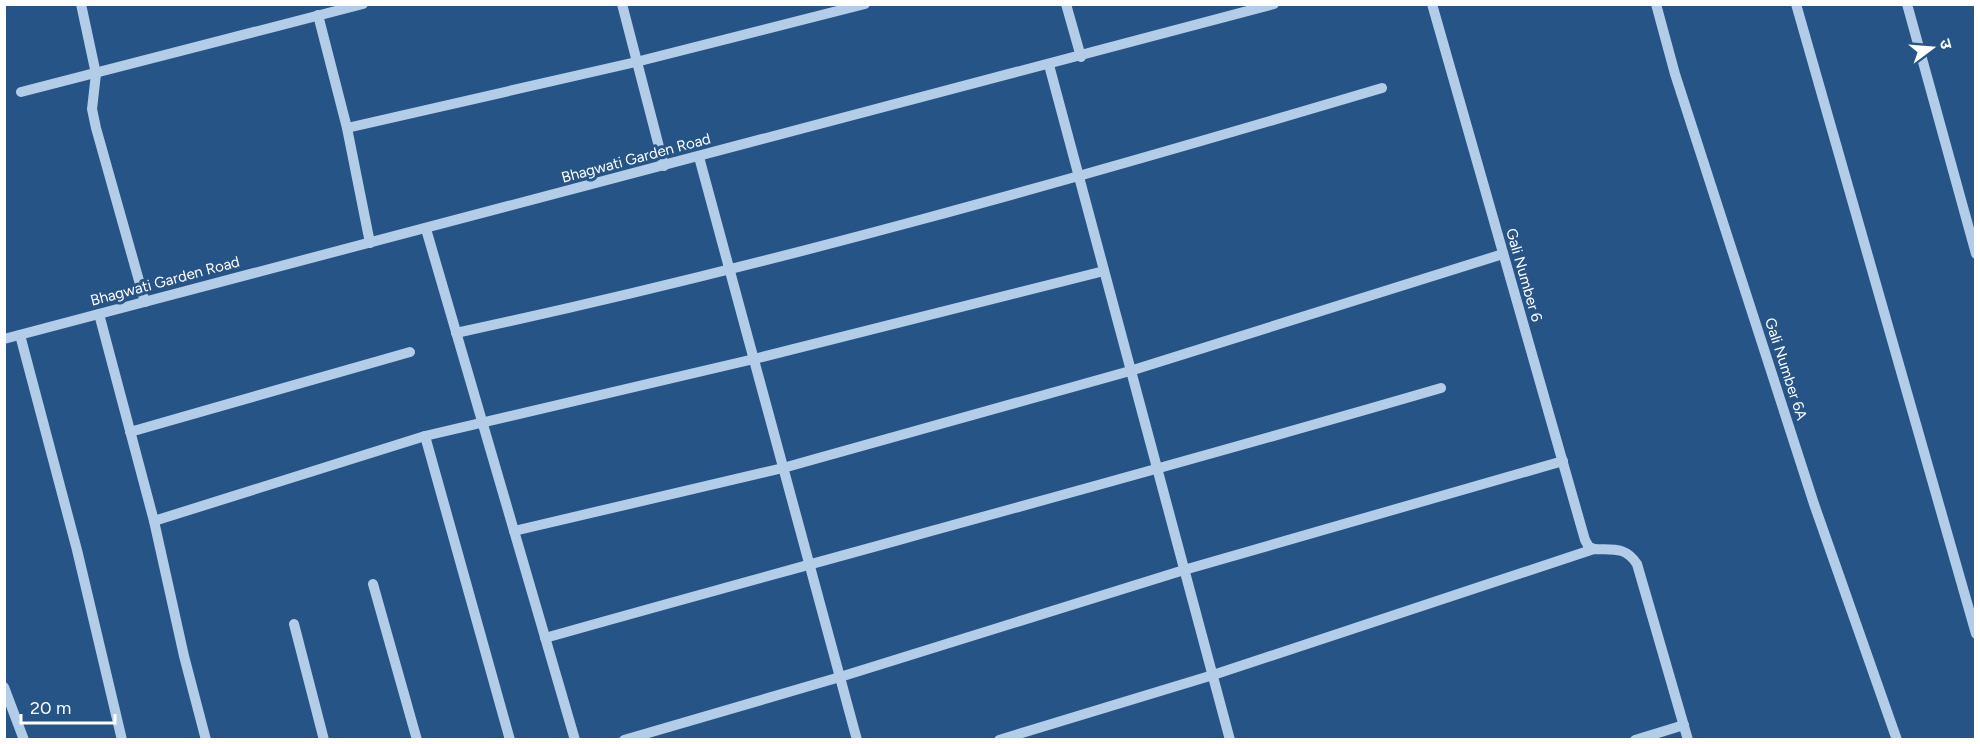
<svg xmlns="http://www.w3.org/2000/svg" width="1980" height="744" font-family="Figtree,'Noto Sans Devanagari',sans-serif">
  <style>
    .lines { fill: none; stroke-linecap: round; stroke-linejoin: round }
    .minor { stroke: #b3cde8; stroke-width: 10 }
    .labels { text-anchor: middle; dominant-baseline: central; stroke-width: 6; stroke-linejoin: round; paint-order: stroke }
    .street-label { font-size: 15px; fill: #fff; stroke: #275487 }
  </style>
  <rect width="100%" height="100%" fill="#275487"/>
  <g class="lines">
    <g class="minor">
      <path d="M 81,4 L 96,74 L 92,109 L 96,128 L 145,302"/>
      <path d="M 622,4 L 664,166"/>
      <path d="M 1066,4 L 1081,57"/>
      <path d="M 1432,4 L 1585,540 L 1589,547 L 1594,549"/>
      <path d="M 1656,4 L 1675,74 L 1814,504 L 1897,740"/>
      <path d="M 1796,4 L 1976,634"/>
      <path d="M 1907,4 L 1976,254"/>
      <path d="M 318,15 L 347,128 L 370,243"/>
      <path d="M 1049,65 L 1230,740"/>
      <path d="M 21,92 L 363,4"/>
      <path d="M 347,128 L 636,62 L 865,4"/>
      <path d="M 699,157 L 857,740"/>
      <path d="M 426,229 L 575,740"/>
      <path d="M 99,314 L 154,521 L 184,656 L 206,740"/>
      <path d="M 456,333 C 769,266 1075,179 1382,88"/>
      <path d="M 20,335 L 77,550 L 122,740"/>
      <path d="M 4,339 L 1274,4"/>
      <path d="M 130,432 L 410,352"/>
      <path d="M 425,436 L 510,740"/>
      <path d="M 154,521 L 425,436 L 754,359 L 1104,271"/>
      <path d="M 514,531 L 783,468 L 1130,371 L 1503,254"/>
      <path d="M 373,584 L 417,740"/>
      <path d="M 294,624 L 324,740"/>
      <path d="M 545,638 C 843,554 1143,475 1441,388"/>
      <path d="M 4,687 L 24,740"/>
      <path d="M 624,740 L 840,677 L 1184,570 L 1563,461"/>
      <path d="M 999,740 L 1213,675 L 1594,549 C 1613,550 1625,546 1637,564 L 1688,740"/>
      <path d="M 1635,740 L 1684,725"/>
    </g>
  </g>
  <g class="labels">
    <g class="street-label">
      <text transform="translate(636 158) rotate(-15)">Bhagwati Garden Road</text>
      <text transform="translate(1524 275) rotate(74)">Gali Number 6</text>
      <text transform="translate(165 281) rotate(-15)">Bhagwati Garden Road</text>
      <text transform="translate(1786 369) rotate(72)">Gali Number 6A</text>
    </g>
  </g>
  <rect width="1980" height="744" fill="none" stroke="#ffffff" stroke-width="12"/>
  <g transform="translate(1932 48) rotate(74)" stroke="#275487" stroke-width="4.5" paint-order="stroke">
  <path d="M0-4.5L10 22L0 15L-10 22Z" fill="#ffffff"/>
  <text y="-9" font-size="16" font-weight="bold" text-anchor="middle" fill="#ffffff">उ</text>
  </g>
  <path d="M21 714v9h94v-9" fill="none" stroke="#ffffff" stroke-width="3"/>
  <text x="30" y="714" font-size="18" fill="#ffffff" stroke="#275487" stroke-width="4.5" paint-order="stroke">20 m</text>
</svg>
